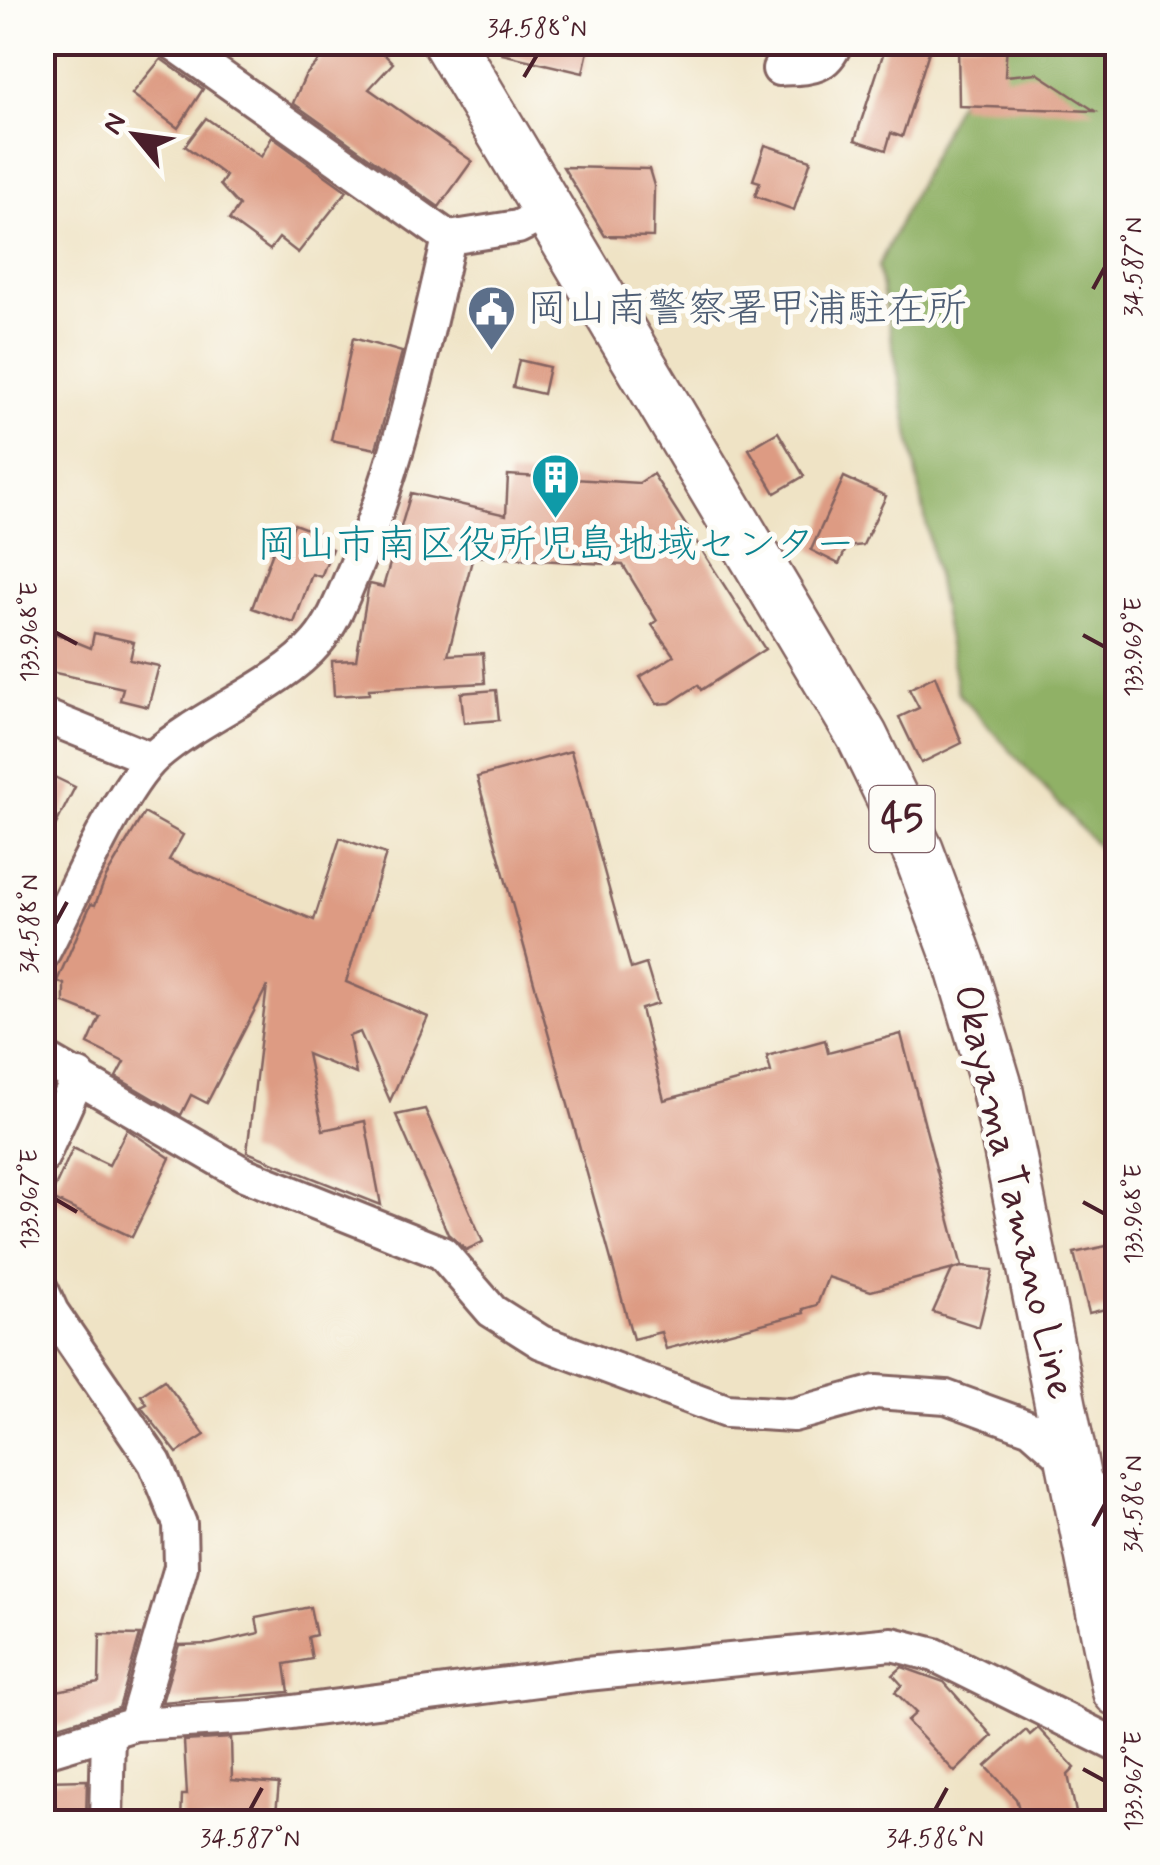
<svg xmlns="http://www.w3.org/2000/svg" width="1160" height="1865" font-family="Mynerve,'Klee One',sans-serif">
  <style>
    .forest { fill: #90b166; stroke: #6d6848; stroke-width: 2.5 }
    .building { fill: #dd9b83 }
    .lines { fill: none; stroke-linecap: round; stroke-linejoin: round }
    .street-casing { stroke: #846461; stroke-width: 38 }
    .primary-casing { stroke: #846461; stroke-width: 55 }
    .street { stroke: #fff; stroke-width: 32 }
    .primary { stroke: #fff; stroke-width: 50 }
    .ticks { fill: none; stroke: #4a1f2b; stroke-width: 4 }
    .labels { text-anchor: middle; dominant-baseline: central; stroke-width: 10; stroke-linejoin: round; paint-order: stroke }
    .shield { fill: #fdfcf7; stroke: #806168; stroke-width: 2.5 }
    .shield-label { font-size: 38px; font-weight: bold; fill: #4a1f2b }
    .service-label { font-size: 40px; fill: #4e5e75; stroke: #fdfcf7; text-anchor: start }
    .culture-label { font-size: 40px; fill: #0d838f; stroke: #fdfcf7 }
    .street-label { font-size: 40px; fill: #4a1f2b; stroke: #fdfcf7 }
    .neatline { fill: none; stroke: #4a1f2b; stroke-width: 4 }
    .ticks-label { font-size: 25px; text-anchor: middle; fill: #4a1f2b }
  </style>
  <rect width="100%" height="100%" fill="#fdfcf7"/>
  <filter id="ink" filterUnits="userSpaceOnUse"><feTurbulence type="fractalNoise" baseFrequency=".01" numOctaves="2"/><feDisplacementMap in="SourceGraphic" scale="20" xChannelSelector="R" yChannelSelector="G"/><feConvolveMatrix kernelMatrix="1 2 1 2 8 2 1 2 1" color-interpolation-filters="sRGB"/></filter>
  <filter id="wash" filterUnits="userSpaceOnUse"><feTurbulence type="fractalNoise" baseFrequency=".0048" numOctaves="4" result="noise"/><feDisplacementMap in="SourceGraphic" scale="40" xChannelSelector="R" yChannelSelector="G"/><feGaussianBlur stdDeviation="2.25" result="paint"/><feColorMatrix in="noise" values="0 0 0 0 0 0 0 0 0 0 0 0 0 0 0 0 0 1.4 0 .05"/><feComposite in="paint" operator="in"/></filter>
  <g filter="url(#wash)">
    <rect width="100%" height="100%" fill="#efe3c5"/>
    <path class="forest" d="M 982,43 L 1117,43 L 1117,868 L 958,693 L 878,267 L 981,54 Z"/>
    <g id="blocks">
      <g class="building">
        <path d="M 336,42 L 372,42 L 393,63 L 369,89 L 472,161 L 439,207 L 293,103 L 305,76 Z"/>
        <path d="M 503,42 L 590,42 L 583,73 L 502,54 Z"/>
        <path d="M 887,42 L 932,42 L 902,137 L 891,133 L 886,150 L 855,140 Z"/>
        <path d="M 958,42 L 1007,42 L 1005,76 L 1037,73 L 1095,111 L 959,106 Z"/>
        <path d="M 161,59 L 203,89 L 178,128 L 132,94 Z"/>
        <path d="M 206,118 L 261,157 L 272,137 L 347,191 L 298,253 L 279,238 L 270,250 L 229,220 L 239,206 L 220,185 L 226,176 L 185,146 Z"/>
        <path d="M 765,145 L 811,160 L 794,210 L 755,196 L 760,182 L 753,180 Z"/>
        <path d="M 563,167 L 649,169 L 654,186 L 653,237 L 605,236 Z"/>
        <path d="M 353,338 L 402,352 L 376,449 L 331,440 Z"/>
        <path d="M 519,360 L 549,367 L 543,394 L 513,387 Z"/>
        <path d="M 778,432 L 804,476 L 775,493 L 749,449 Z"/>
        <path d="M 653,474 L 765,649 L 701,690 L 698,685 L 670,703 L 657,704 L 640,677 L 674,656 L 652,625 L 657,621 L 623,565 L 473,556 L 448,655 L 483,653 L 485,683 L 369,689 L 369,694 L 334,696 L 332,661 L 356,660 L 368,589 L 370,584 L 383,587 L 411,493 L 506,515 L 508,475 L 639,483 Z"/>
        <path d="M 844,477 L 886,496 L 863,545 L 847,547 L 839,564 L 811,550 Z"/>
        <path d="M 294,524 L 323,535 L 319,544 L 332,549 L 321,577 L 312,574 L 294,623 L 252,608 L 280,532 L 289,536 Z"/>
        <path d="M 42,628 L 91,648 L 94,633 L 134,642 L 130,660 L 159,666 L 148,707 L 120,700 L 123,688 L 42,670 Z"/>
        <path d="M 935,676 L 962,743 L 921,763 L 899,717 L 919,708 L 909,689 Z"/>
        <path d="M 496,690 L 499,720 L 464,723 L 461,693 Z"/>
        <path d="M 571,751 L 631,969 L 646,964 L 658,1004 L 641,1009 L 664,1100 L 771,1072 L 767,1056 L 825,1040 L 828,1053 L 901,1034 L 962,1267 L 993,1270 L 979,1327 L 933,1312 L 952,1270 L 961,1267 L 871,1291 L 828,1277 L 817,1305 L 803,1309 L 804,1313 L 666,1349 L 661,1332 L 633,1339 L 477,777 Z"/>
        <path d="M 42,771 L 75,787 L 42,852 Z"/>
        <path d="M 144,813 L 183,835 L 169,860 L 314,920 L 340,838 L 386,854 L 346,982 L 428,1017 L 390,1101 L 360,1032 L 349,1036 L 356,1074 L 307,1054 L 323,1130 L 365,1121 L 381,1205 L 247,1152 L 267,986 L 207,1103 L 191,1095 L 181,1115 L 116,1077 L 124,1062 L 88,1044 L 100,1017 L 64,1003 L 64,984 L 57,981 L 91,904 L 95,905 L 106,877 Z"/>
        <path d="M 425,1109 L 483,1242 L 466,1250 L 448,1234 L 396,1115 Z"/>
        <path d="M 127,1129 L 170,1158 L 132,1237 L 50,1198 L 73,1148 L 109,1165 Z"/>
        <path d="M 1111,1245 L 1118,1306 L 1089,1313 L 1074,1253 Z"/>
        <path d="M 164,1380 L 205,1435 L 177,1453 L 141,1407 L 147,1404 L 141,1395 Z"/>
        <path d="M 310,1607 L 316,1635 L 308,1637 L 312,1659 L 285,1664 L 289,1692 L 162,1702 L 179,1645 L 211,1644 L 259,1633 L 256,1618 Z"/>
        <path d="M 100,1634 L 140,1635 L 119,1708 L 52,1728 L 46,1693 L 99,1683 Z"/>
        <path d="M 902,1667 L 944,1682 L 992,1736 L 955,1772 L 907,1721 L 916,1713 L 895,1692 L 902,1685 L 893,1675 Z"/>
        <path d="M 1038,1728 L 1075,1768 L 1068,1775 L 1078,1822 L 1023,1822 L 1016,1799 L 986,1766 L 1026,1730 L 1030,1735 Z"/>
        <path d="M 231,1738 L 232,1780 L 279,1784 L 275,1822 L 181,1822 L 182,1795 L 187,1795 L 184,1741 Z"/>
        <path d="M 87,1780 L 86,1822 L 46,1822 L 45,1781 Z"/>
      </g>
    </g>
  </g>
  <g filter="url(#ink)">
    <use href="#blocks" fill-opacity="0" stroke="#846461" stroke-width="2.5"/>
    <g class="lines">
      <defs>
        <g id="street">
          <path d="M 172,42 L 449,238 L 518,227 L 550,211"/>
          <path d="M 779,69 C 806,67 825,71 836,42"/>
          <path d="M 42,715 L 151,759"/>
          <path d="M 42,955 C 68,906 118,790 155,756 C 201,715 280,686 317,642 C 335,621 344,593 355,568 C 400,461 423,350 449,238"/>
          <path d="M 42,1057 L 244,1174 L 442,1253 L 492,1311 L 541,1342 L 726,1411 L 793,1415 L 876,1392 L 946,1397 L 1031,1428 L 1074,1466 L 1118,1523"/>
          <path d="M 42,1158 L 79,1076"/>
          <path d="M 42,1290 L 52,1312 L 155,1463 L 180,1524 L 181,1567 L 135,1724"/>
          <path d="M 42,1752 L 135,1724 L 254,1717 L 576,1675 L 892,1644 L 935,1655 L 1118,1746"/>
          <path d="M 106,1822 L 108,1732"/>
        </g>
        <path id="primary" d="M 448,42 L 862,736 L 918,851 L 960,964 L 996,1084 L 1118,1691"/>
      </defs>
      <use href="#street" class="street-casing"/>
      <use href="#primary" class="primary-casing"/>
      <use href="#street" class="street"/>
      <use href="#primary" class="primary"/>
    </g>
  </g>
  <path class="ticks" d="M 524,77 L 537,55M 1093,289 L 1105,267M 55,632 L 77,644M 1083,635 L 1105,647M 55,924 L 67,902M 55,1199 L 77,1212M 1083,1202 L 1105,1214M 1093,1526 L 1105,1504M 1083,1769 L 1105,1781M 250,1810 L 262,1788M 935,1810 L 947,1788"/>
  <defs>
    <symbol id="civic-pin" viewBox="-11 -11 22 30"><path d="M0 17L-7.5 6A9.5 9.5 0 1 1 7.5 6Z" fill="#5c6f8a" stroke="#fdfcf7"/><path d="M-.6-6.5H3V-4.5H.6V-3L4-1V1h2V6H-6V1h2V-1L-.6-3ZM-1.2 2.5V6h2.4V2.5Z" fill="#fff"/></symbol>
    <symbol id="building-pin" viewBox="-11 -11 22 30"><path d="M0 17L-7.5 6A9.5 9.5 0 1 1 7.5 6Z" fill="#0f9aa8" stroke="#fdfcf7"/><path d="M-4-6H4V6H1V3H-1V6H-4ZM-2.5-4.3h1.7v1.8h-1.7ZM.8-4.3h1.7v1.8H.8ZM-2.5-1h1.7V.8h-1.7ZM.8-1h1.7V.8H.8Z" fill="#fff"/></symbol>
  </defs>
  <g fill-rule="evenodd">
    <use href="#civic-pin" x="464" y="282" width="55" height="75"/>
    <use href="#building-pin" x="528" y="450" width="55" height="75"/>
  </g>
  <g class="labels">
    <rect class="shield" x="869.5" y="786" width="65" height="66" rx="8"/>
    <g class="shield-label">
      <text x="902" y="819">45</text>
    </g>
    <g class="service-label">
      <text x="527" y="310">岡山南警察署甲浦駐在所</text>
    </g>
    <g class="culture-label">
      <text x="556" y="546">岡山市南区役所児島地域センター</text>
    </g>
    <g class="street-label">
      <text transform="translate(1013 1192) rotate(77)">Okayama Tamano Line</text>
    </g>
  </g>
  <rect width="1160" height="1865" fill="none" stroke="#fdfcf7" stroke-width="110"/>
  <g transform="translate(135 135) rotate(299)" stroke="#fdfcf7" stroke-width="8" paint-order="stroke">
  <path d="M0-8L18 38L0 25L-18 38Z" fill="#4a1f2b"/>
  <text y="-15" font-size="28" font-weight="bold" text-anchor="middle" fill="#4a1f2b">N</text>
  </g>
  <rect x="55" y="55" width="1050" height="1755" class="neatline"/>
  <g class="ticks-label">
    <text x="537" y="36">34.588°N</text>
    <text transform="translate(1132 267) rotate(-90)" y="9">34.587°N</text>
    <text transform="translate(28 632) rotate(-90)" y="9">133.968°E</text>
    <text transform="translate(1132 647) rotate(-90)" y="9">133.969°E</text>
    <text transform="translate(28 924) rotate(-90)" y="9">34.588°N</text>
    <text transform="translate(28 1199) rotate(-90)" y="9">133.967°E</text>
    <text transform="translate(1132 1214) rotate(-90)" y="9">133.968°E</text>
    <text transform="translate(1132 1504) rotate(-90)" y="9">34.586°N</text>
    <text transform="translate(1132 1781) rotate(-90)" y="9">133.967°E</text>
    <text x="250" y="1846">34.587°N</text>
    <text x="935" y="1846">34.586°N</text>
  </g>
</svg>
